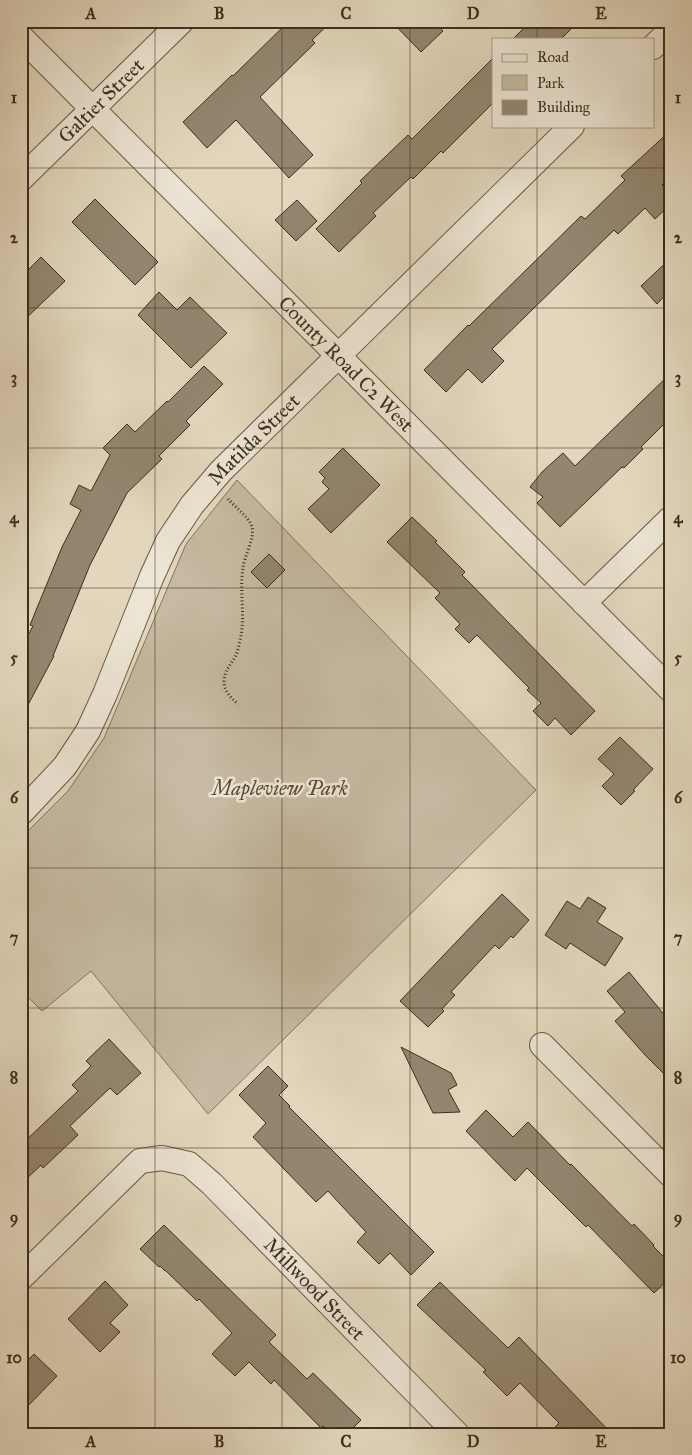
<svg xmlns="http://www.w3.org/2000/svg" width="692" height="1455" font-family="'IM FELL Great Primer',serif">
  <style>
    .green { fill: #c6baa2; stroke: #827460 }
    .building { fill: #938670; stroke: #3e2e1d }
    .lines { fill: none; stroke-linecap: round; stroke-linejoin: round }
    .minor-casing { stroke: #675845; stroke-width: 26 }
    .path { stroke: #3e2e1d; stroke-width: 3; stroke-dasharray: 1 2.5; stroke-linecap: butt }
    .minor { stroke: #ece5d4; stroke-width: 24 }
    .grid { fill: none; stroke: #3e2e1d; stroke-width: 1; stroke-opacity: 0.55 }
    .labels { text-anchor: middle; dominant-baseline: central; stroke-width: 5; stroke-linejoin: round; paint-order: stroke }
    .street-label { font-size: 20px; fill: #3e2e1d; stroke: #ece5d4 }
    .park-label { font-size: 20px; font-style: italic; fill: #594a38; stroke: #ece5d4 }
    .neatline { fill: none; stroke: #3e2e1d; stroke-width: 2 }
    .grid-label { font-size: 16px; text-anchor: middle; font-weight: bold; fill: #3e2e1d }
  </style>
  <rect width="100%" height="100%" fill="#e2d7bd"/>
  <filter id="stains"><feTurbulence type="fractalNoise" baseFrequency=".004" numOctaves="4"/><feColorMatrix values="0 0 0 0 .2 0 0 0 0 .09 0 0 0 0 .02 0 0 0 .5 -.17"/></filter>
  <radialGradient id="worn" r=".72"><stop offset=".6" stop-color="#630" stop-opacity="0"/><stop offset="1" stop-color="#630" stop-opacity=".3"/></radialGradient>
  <path class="green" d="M 237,480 L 536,790 L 208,1114 L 91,971 L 42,1011 L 21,990 L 21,838 L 68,791 L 104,738 L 186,544 Z"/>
  <g class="building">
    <path d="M 289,21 L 332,21 L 312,40 L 315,43 L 260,97 L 313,155 L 289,178 L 236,120 L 207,148 L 183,122 L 232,75 L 233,76 Z"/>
    <path d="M 391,21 L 433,21 L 443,31 L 421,52 Z"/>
    <path d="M 531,21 L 579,21 L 561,39 L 513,39 Z"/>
    <path d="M 493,58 L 493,103 L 443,153 L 441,151 L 413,179 L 411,177 L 373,213 L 376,216 L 339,252 L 316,229 L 362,183 L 360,181 L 408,135 L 412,139 Z"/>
    <path d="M 671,130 L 671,176 L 662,185 L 671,194 L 671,204 L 655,219 L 645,208 L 618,234 L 614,230 L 492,349 L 504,361 L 482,383 L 468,369 L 446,392 L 424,370 L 468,325 L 469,326 L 581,216 L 585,219 L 625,180 L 621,176 Z"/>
    <path d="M 95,199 L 158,262 L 135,285 L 72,222 Z"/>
    <path d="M 297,200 L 317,221 L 296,241 L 275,220 Z"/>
    <path d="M 41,257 L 65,281 L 21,323 L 21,277 Z"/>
    <path d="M 671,258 L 671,289 L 657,304 L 641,286 Z"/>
    <path d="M 159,292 L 177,310 L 190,297 L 227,333 L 191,368 L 138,315 Z"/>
    <path d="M 204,366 L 223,384 L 186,421 L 190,425 L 159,456 L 162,459 L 127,493 L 90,565 L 53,656 L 54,656 L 21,718 L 21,648 L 33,626 L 30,625 L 62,547 L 81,510 L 70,504 L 79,485 L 91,491 L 110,455 L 103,448 L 127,424 L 135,432 L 167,401 L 168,402 Z"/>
    <path d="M 671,373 L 671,417 L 641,447 L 643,449 L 624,468 L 622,467 L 560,527 L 537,503 L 543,497 L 530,487 L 542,472 L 563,453 L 575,466 Z"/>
    <path d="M 343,448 L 380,485 L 331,533 L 308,509 L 329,489 L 322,482 L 325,478 L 319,472 Z"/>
    <path d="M 412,517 L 437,541 L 435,542 L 465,572 L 462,575 L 595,711 L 571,735 L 555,718 L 548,726 L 533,711 L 541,703 L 527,690 L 529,688 L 477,635 L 469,643 L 455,629 L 460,624 L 435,598 L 440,593 L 387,542 Z"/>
    <path d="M 269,554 L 285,570 L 267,588 L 251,572 Z"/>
    <path d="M 620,737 L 653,769 L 633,790 L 635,791 L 621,805 L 602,786 L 614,774 L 598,759 Z"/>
    <path d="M 502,894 L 529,920 L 513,938 L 511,936 L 499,949 L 495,945 L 480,961 L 451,992 L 455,995 L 442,1009 L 444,1011 L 428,1027 L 400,1001 Z"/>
    <path d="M 588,897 L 606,908 L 597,922 L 623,938 L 605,966 L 570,943 L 566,949 L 545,935 L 567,901 L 580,909 Z"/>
    <path d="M 629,972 L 671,1023 L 671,1081 L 645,1055 L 615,1021 L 625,1012 L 607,991 Z"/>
    <path d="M 109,1039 L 141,1073 L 117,1095 L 110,1088 L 70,1126 L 78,1135 L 43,1168 L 41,1165 L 21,1184 L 21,1145 L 78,1091 L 72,1085 L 91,1066 L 86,1061 Z"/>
    <path d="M 401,1047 L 451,1073 L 457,1085 L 448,1090 L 460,1112 L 433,1113 Z"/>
    <path d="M 268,1066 L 288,1086 L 279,1095 L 290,1106 L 289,1107 L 434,1252 L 411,1275 L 390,1253 L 379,1264 L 357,1242 L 366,1232 L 328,1191 L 316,1202 L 253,1137 L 266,1123 L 239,1095 Z"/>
    <path d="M 486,1110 L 513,1137 L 528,1122 L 570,1165 L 571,1164 L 632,1226 L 634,1224 L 654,1245 L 653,1246 L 671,1264 L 671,1277 L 654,1293 L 588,1225 L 586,1227 L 527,1168 L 515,1181 L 466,1131 Z"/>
    <path d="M 164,1225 L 276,1335 L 269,1342 L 307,1379 L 313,1373 L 361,1420 L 347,1434 L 330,1434 L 323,1426 L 321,1428 L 274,1380 L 271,1384 L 249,1362 L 235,1376 L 212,1354 L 232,1333 L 199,1299 L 197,1301 L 165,1270 L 165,1271 L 160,1266 L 159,1267 L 140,1249 Z"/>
    <path d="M 105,1281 L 128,1305 L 110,1323 L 120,1332 L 100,1352 L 68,1319 Z"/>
    <path d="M 440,1282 L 508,1348 L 519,1337 L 612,1434 L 548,1434 L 559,1423 L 520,1383 L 507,1396 L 483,1372 L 486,1370 L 417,1305 Z"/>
    <path d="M 34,1354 L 57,1376 L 21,1413 L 21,1367 Z"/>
  </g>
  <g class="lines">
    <defs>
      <g id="minor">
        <path id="s1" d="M 21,37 L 671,690"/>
        <path d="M 653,47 L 671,30"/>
        <path id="s2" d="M 21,179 L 182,21"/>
        <path d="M 584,603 L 671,518"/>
        <path id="s3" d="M 21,813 L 65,766 L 88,731 L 105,694 L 152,576 L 168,541 L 192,505 L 221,471 L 572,126"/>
        <path d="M 542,1045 L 671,1175"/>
        <path id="s4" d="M 21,1278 L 140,1161 L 162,1158 L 189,1164 L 212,1184 L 457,1434"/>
      </g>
    </defs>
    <use href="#minor" class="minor-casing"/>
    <path class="path" d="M 228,499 C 235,507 249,517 252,527 C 255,538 244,557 243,568 C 239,592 246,617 240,640 C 239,645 238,651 236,655 C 232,664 224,670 224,682 C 224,691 232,699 238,704"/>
    <use href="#minor" class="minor"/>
  </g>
  <path class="grid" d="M 155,21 L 155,1434M 282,21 L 282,1434M 410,21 L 410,1434M 537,21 L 537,39M 537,126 L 537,1434M 21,168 L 671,168M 21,308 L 671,308M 21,448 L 671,448M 21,588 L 671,588M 21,728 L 671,728M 21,868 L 671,868M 21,1008 L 671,1008M 21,1148 L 671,1148M 21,1288 L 671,1288"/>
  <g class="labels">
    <g class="street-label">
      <text stroke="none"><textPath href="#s2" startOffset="112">Galtier Street</textPath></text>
      <text stroke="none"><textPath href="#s1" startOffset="461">County Road C2 West</textPath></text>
      <text stroke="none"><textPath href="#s3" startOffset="446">Matilda Street</textPath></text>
      <text stroke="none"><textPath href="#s4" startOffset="394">Millwood Street</textPath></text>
    </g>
    <g class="park-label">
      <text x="280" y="788">Mapleview Park</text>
    </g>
  </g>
  <rect width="692" height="1455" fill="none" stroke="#e2d7bd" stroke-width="55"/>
  <rect x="492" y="38" width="162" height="90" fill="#ece5d4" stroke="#a69c8b"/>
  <rect x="502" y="54" width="25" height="8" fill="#ece5d4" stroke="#a69c8b"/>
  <text x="537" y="62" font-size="15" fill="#3e2e1d">Road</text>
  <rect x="502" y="75" width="25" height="15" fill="#c6baa2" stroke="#a69c8b"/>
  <text x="537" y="88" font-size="15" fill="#3e2e1d">Park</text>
  <rect x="502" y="100" width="25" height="15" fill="#938670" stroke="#a69c8b"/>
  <text x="537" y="112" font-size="15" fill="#3e2e1d">Building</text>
  <rect x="28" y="28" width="636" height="1400" class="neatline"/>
  <g class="grid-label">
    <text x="91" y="19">A</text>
    <text x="219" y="19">B</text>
    <text x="346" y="19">C</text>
    <text x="473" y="19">D</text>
    <text x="601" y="19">E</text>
    <text x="14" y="103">1</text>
    <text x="678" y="103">1</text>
    <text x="14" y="243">2</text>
    <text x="678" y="243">2</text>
    <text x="14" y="383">3</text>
    <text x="678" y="383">3</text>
    <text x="14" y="523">4</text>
    <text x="678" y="523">4</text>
    <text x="14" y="663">5</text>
    <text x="678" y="663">5</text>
    <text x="14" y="803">6</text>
    <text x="678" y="803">6</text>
    <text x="14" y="943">7</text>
    <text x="678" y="943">7</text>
    <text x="14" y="1083">8</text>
    <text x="678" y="1083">8</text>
    <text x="14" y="1223">9</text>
    <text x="678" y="1223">9</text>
    <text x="14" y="1363">10</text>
    <text x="678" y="1363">10</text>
    <text x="91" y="1447">A</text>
    <text x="219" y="1447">B</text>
    <text x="346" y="1447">C</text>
    <text x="473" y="1447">D</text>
    <text x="601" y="1447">E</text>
  </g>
  <rect width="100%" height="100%" filter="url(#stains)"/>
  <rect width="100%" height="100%" fill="url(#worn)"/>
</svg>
